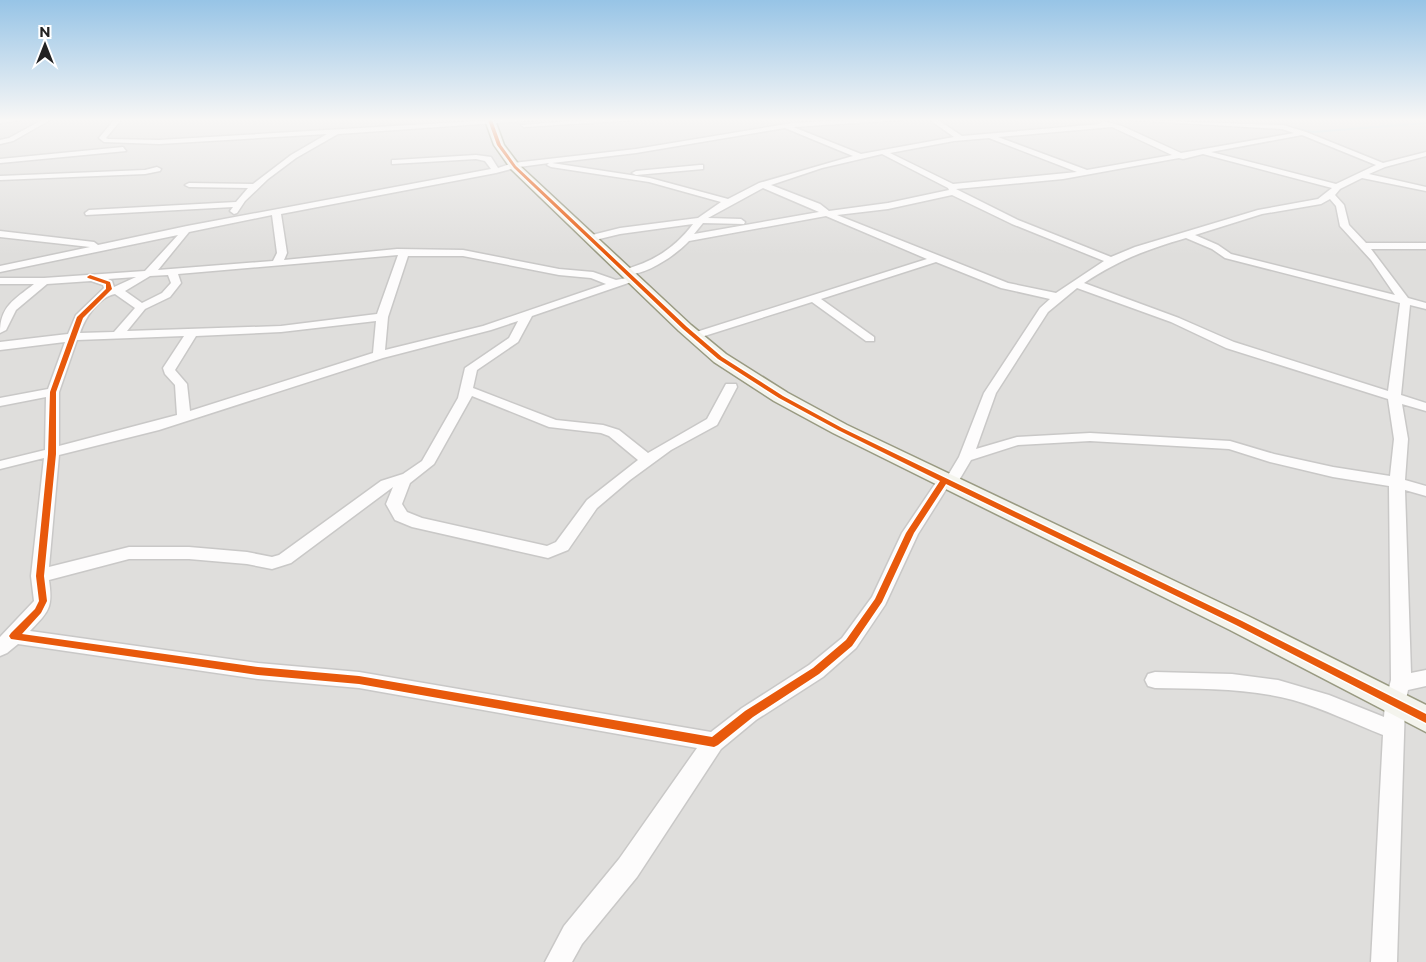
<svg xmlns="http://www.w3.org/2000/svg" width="1426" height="962" font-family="Montserrat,sans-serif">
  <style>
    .residential { fill: #dfdedc }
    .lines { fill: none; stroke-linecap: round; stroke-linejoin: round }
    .stream { stroke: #bfdbe3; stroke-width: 2 }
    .street-casing { stroke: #c9c8c7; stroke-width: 3 }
    .secondary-casing { stroke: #999a82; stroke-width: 3 }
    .street { fill: #fdfcfc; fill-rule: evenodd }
    .secondary { fill: #f4f4ed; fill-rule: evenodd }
    .cycleway-casing { stroke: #fff; stroke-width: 3 }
    .cycleway { fill: #e8590c; fill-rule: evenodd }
  </style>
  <rect width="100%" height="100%" fill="#f0eeeb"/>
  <rect class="residential" x="0" y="120" width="1426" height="842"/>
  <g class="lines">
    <g class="stream">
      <path d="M 1155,120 L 1218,123"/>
      <path d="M 1282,126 L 1313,132 L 1426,123"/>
    </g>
    <defs>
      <g id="street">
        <path d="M 0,120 L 21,120 L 0,123 Z"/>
        <path d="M 42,120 L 50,120 L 13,141 L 0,144 L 0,140 L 9,138 Z"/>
        <path d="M 114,120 L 121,120 L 106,138 L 108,139 L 159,140 L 496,120 L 537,120 L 338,134 L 296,158 L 268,179 L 245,201 L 237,213 L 234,214 L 230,211 L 233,207 L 86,215 L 85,213 L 89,210 L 236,202 L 248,188 L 189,187 L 185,185 L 189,183 L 253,184 L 291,155 L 327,134 L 159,144 L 104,142 L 99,138 Z"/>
        <path d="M 584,120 L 636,120 L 524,127 L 521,125 Z"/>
        <path d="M 851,120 L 902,120 L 793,127 L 861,154 L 954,137 L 930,120 L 938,120 L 962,136 L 1100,124 L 1103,121 L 1122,126 L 1181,153 L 1294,133 L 1282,129 L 1129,120 L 1283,125 L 1306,132 L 1383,163 L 1426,152 L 1426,156 L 1385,167 L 1369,174 L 1426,187 L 1426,191 L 1362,178 L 1340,189 L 1335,195 L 1344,205 L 1349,225 L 1366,243 L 1426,243 L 1426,249 L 1371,249 L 1408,298 L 1426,303 L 1426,309 L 1410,305 L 1401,395 L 1426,403 L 1426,411 L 1402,404 L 1408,439 L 1405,480 L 1426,486 L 1426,496 L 1405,490 L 1411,673 L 1426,670 L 1426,686 L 1408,690 L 1405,703 L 1397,962 L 1371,962 L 1383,735 C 1353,723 1324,709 1293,700 C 1248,688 1201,689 1155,688 L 1148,686 L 1145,680 L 1148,674 L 1155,672 L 1232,674 L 1278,680 L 1329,695 L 1384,717 L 1385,703 L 1391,680 L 1389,486 L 1333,477 L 1270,462 L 1229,449 L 1090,441 L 1018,445 L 971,460 L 955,487 L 947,488 L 918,534 L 885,605 L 856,648 L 823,677 L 756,720 L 721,749 L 637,877 L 582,944 L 572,962 L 545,962 L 564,926 L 619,859 L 697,748 L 359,688 L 258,679 L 18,644 L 7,653 L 0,656 L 0,637 L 34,601 L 31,576 L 44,458 L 0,469 L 0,461 L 45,450 L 46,397 L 0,406 L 0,398 L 48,389 L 65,342 L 0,350 L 0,342 L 68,334 L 76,315 L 104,288 L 103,285 L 91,281 L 47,284 L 16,310 L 6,330 L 0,333 C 0,306 14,300 34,284 L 0,284 L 0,278 L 44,278 L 145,271 L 178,235 L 0,272 L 0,266 L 90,247 L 0,237 L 0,231 L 94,242 L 98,245 L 187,226 L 491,169 L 485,161 L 476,159 L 392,164 L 392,160 L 395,160 L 476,155 L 491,157 L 498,168 L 513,163 L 636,149 L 792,123 ZM 1112,127 L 1172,155 L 1087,170 L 998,137 ZM 785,128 L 853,156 L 759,183 L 728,199 L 650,178 L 552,163 L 636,153 ZM 1302,135 L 1376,165 L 1336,184 L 1211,152 ZM 989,138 L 1077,172 L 953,184 L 890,153 L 954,141 ZM 882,154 L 948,188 L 949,190 L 888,203 L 829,211 L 820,204 L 771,185 L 822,168 ZM 1203,154 L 1332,188 L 1318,199 L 1258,210 L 1135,247 L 1111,257 L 1018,220 L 956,189 L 1063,179 L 1179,158 L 1183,159 ZM 549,163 L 547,165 L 551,167 L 649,182 L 721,202 L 698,218 L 620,228 L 588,236 L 586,238 L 591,241 L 620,234 L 693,224 C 675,248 653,262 623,270 L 623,274 C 643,278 676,255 689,241 L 826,216 L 927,259 L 690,334 L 690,338 L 698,338 L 812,302 L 866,341 L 874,341 L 874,337 L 821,299 L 936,262 L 1001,288 L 1050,299 L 1040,308 L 984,393 L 959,457 L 947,477 L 939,478 L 902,533 L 872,597 L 842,638 L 809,665 L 742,708 L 711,732 L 359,672 L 258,663 L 30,631 C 49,611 53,608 49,580 L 129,559 L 189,559 L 247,564 L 272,569 L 291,563 L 393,487 L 386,504 L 395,520 L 412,527 L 548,558 L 568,550 L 597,508 L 630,480 L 671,450 L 717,425 L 737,387 L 736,384 L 726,384 L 707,419 L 648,453 L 619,430 L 603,425 L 556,420 L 473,388 L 477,370 L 518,342 L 532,316 L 637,280 L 637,276 L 616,280 L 593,272 L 559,269 L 463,250 L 397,249 L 284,260 L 287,253 L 281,214 L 496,173 L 519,167 ZM 763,188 L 819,212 L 694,234 L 703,223 L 744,224 L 745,222 L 741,219 L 708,218 ZM 952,195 L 1012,224 L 1104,261 L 1056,293 L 1008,283 L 837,215 L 888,209 ZM 1330,199 L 1336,206 L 1340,226 L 1371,260 L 1395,295 L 1231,254 L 1218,245 L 1195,235 L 1262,214 L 1321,204 ZM 272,215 L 277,253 L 273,261 L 158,270 L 189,232 ZM 1186,238 L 1212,249 L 1225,258 L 1400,303 L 1388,391 L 1234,342 L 1179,318 L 1084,283 C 1119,260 1145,250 1186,238 ZM 398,255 L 377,314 L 281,326 L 127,331 L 145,309 L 170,297 L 181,283 L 178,274 ZM 408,256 L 463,256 L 559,275 L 591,278 L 606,284 L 483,326 L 385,350 L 388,317 ZM 168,275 L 171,283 L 162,293 L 142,303 L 125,291 L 150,276 ZM 136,277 L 114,287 L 112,281 L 108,279 ZM 1077,288 L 1171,322 L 1226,348 L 1388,399 L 1394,439 L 1390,476 L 1333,467 L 1274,454 L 1230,441 L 1090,433 L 1017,437 L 976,449 L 996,393 L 1048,312 ZM 115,294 L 135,308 L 114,332 L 80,333 C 85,318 98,297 115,294 ZM 376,321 L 373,353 L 190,411 L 187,384 L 175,370 L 196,336 L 281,332 ZM 518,321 L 509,338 L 465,368 L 458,398 L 422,461 L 403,474 L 381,481 L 279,555 L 272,557 L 247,552 L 189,547 L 129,547 L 49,567 L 59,455 L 159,430 L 383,358 L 491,330 ZM 184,336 L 163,368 L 165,374 L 175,385 L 177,415 L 59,446 L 59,392 L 77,340 ZM 472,396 L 549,427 L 601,433 L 609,436 L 638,460 L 587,500 L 556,542 L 547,546 L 422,518 L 407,512 L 402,504 L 410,483 L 434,464 Z"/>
        <path d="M 123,147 L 126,151 L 0,163 L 0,159 Z"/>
        <path d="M 700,165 L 703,165 L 703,169 L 636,175 L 632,173 L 636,171 Z"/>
        <path d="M 157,167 L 161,169 L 160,171 L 145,174 L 0,180 L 0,176 L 145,170 Z"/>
      </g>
      <path id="secondary" d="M 485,120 L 495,120 L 504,145 L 519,165 L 691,325 L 726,354 L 788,393 L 847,425 L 1248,616 L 1426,705 L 1426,732 L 1230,630 L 833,433 L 774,401 L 714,362 L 679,331 L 511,169 L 494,145 Z"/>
    </defs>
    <use href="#street" class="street-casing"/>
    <use href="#secondary" class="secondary-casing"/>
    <use href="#street" class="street"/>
    <use href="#secondary" class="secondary"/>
    <defs>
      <path id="cycleway" d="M 488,120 L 492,120 L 501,145 L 516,166 L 687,327 L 722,357 L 783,396 L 842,428 L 1242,621 L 1426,714 L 1426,723 L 1236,625 L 946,484 L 914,533 L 882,602 L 852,646 L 819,674 L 753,717 L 718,745 L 714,747 L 359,684 L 258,675 L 11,639 L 9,636 L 11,633 L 35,609 L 39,601 L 36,576 L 48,454 L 50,392 L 77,317 L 106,289 L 106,284 L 88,278 L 87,277 L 90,275 L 110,282 L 112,289 L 83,318 L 56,392 L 56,454 L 44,576 L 47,601 L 41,613 L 22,634 L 258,667 L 359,676 L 712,737 L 745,711 L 813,668 L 846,640 L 875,599 L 906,533 L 940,481 L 838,430 L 779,398 L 718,359 L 683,329 L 514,168 L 497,145 Z"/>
    </defs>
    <use href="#cycleway" class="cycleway-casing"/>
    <use href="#cycleway" class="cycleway"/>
  </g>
  <linearGradient id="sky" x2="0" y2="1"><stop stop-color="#97c4e6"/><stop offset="0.47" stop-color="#f8f7f6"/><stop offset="1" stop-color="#f8f7f6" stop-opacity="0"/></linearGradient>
  <rect width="1426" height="255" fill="url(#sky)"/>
  <g transform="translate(45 45)" stroke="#ffffff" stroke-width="4" paint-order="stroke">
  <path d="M0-4L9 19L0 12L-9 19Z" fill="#222222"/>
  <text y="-8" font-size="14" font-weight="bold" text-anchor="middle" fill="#222222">N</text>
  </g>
</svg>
